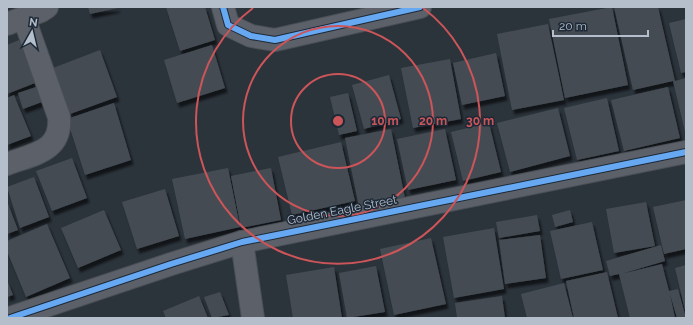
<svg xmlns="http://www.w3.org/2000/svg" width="693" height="325" font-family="Raleway,sans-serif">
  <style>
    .building { fill: #454c53; filter: url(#shadow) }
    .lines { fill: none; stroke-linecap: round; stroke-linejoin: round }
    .minor-casing { stroke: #494f55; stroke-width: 24 }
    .minor { stroke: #5c6169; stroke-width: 22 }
    .cycleway-casing { stroke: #1d2937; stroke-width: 8 }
    .cycleway { stroke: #66a8f1; stroke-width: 6 }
    .ring { fill: none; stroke: #cc5559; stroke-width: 2 }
    .labels { text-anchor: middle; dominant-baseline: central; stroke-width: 3; stroke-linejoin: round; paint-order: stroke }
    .street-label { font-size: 12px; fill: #b5bfcc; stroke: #1d2937 }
    .centre { fill: #cc5559; stroke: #1d2937; stroke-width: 2 }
    .ring-label { font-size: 12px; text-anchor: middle; font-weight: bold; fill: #cc5559; stroke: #1d2937; stroke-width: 3; stroke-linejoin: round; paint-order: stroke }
  </style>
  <defs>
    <filter id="shadow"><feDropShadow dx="2.5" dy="4.5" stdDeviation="1" flood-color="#0009"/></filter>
  </defs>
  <rect width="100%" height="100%" fill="#2b333b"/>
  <g class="building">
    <path d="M 88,7 L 118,7 L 118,8 L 90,14 Z"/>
    <path d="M 166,7 L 205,7 L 215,40 L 180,51 Z"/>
    <path d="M 612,7 L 628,85 L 565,98 L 549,19 Z"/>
    <path d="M 614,7 L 658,7 L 675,81 L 686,78 L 686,136 L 673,81 L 633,90 Z"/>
    <path d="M 686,19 L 686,72 L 681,73 L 669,23 Z"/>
    <path d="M 548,24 L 564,100 L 512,110 L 497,34 Z"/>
    <path d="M 19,40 L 35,83 L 7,94 L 7,45 Z"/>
    <path d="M 212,45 L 225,88 L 177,103 L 164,60 Z"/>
    <path d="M 100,50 L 117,97 L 70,114 L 53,68 Z"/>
    <path d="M 496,53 L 505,96 L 462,105 L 453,63 Z"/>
    <path d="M 450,59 L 461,119 L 413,128 L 401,68 Z"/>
    <path d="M 389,75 L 401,119 L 364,129 L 352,85 Z"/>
    <path d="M 36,87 L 42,102 L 23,109 L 18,93 Z"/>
    <path d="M 668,87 L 680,138 L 624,151 L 611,100 Z"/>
    <path d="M 348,93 L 357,131 L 339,135 L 330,97 Z"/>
    <path d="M 14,95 L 31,136 L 7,145 L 7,98 Z"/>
    <path d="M 607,98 L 619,151 L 577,160 L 564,108 Z"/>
    <path d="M 114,103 L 131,160 L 85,175 L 67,119 Z"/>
    <path d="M 558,108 L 570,156 L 510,172 L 497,123 Z"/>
    <path d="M 489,123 L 501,172 L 463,181 L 451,132 Z"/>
    <path d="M 391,129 L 405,198 L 359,207 L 345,138 Z"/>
    <path d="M 445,129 L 456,180 L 408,190 L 397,139 Z"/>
    <path d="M 341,142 L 355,201 L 292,215 L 278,157 Z"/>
    <path d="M 72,158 L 87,198 L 52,211 L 36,171 Z"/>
    <path d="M 228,168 L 240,227 L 185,239 L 172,179 Z"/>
    <path d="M 271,168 L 281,220 L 241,228 L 231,176 Z"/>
    <path d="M 34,177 L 49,217 L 20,228 L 7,187 Z"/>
    <path d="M 165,189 L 179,236 L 137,249 L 122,202 Z"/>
    <path d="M 686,200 L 686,249 L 664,254 L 653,207 Z"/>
    <path d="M 7,201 L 18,230 L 7,234 Z"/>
    <path d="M 646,202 L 655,246 L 614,253 L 606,209 Z"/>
    <path d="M 104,210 L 121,250 L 78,268 L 61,228 Z"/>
    <path d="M 570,210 L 573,222 L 555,227 L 552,215 Z"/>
    <path d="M 537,215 L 540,231 L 499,238 L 496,222 Z"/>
    <path d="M 592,222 L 603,270 L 561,279 L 550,231 Z"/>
    <path d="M 47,224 L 70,278 L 26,297 L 7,251 L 7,241 Z"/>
    <path d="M 494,228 L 504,289 L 454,298 L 443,237 Z"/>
    <path d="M 540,235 L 546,278 L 505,284 L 499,240 Z"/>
    <path d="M 431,238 L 446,304 L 394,315 L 380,249 Z"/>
    <path d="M 661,245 L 665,261 L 621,274 L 662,264 L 669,291 L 678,289 L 686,318 L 677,318 L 670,294 L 675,318 L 630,318 L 619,274 L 610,276 L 606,261 Z"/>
    <path d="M 686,265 L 686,310 L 685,310 L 675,268 Z"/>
    <path d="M 376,266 L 385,312 L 347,318 L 339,273 Z"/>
    <path d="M 334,267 L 342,318 L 293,318 L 286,275 Z"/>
    <path d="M 607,272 L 618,318 L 574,318 L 566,281 Z"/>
    <path d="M 7,280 L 13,295 L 7,297 Z"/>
    <path d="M 564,283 L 573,318 L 527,318 L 521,294 Z"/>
    <path d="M 220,292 L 229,315 L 212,318 L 204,297 Z"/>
    <path d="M 199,296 L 208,318 L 166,318 L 163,311 Z"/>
    <path d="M 502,296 L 505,318 L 457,318 L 455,303 Z"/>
  </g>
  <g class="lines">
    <defs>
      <g id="minor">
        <path d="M 223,7 L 228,25 L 251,36 L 275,40 L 420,7"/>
        <path d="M 7,24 L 41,11 L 47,7"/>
        <path d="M 7,164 C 33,154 62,152 59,117 L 24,18"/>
        <path d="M 242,242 L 253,318"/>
        <path d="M 10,318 L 171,264 L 242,242 L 686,152"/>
      </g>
    </defs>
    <use href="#minor" class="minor-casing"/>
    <use href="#minor" class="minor"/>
    <defs>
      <g id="cycleway">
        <path d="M 223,7 L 228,25 L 251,36 L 275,40 L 420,7"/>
        <path d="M 10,318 L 171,264 L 242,242 L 686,152"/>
      </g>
    </defs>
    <use href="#cycleway" class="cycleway-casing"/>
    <use href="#cycleway" class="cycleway"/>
  </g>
  <g class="ring">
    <circle cx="338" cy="121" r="47"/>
    <circle cx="338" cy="121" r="95"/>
    <path d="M423 8A142 142 0 1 1 253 8"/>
  </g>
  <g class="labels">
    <g class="street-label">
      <text transform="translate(342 210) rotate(-11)">Golden Eagle Street</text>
    </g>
  </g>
  <circle cx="338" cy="121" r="6" class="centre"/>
  <g class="ring-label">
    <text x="385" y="125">10 m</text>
    <text x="433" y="125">20 m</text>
    <text x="480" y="125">30 m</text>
  </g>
  <rect width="693" height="325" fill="none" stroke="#b5bfcc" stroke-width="16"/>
  <g transform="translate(32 32) rotate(8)" stroke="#1d2937" stroke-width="3" paint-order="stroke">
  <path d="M0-3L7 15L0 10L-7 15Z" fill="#b5bfcc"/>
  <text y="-6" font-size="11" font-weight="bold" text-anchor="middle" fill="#b5bfcc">N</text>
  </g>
  <path d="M553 30v6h95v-6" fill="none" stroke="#b5bfcc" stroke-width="2"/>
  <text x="559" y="30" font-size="12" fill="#b5bfcc" stroke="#1d2937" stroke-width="3" paint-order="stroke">20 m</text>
</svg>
